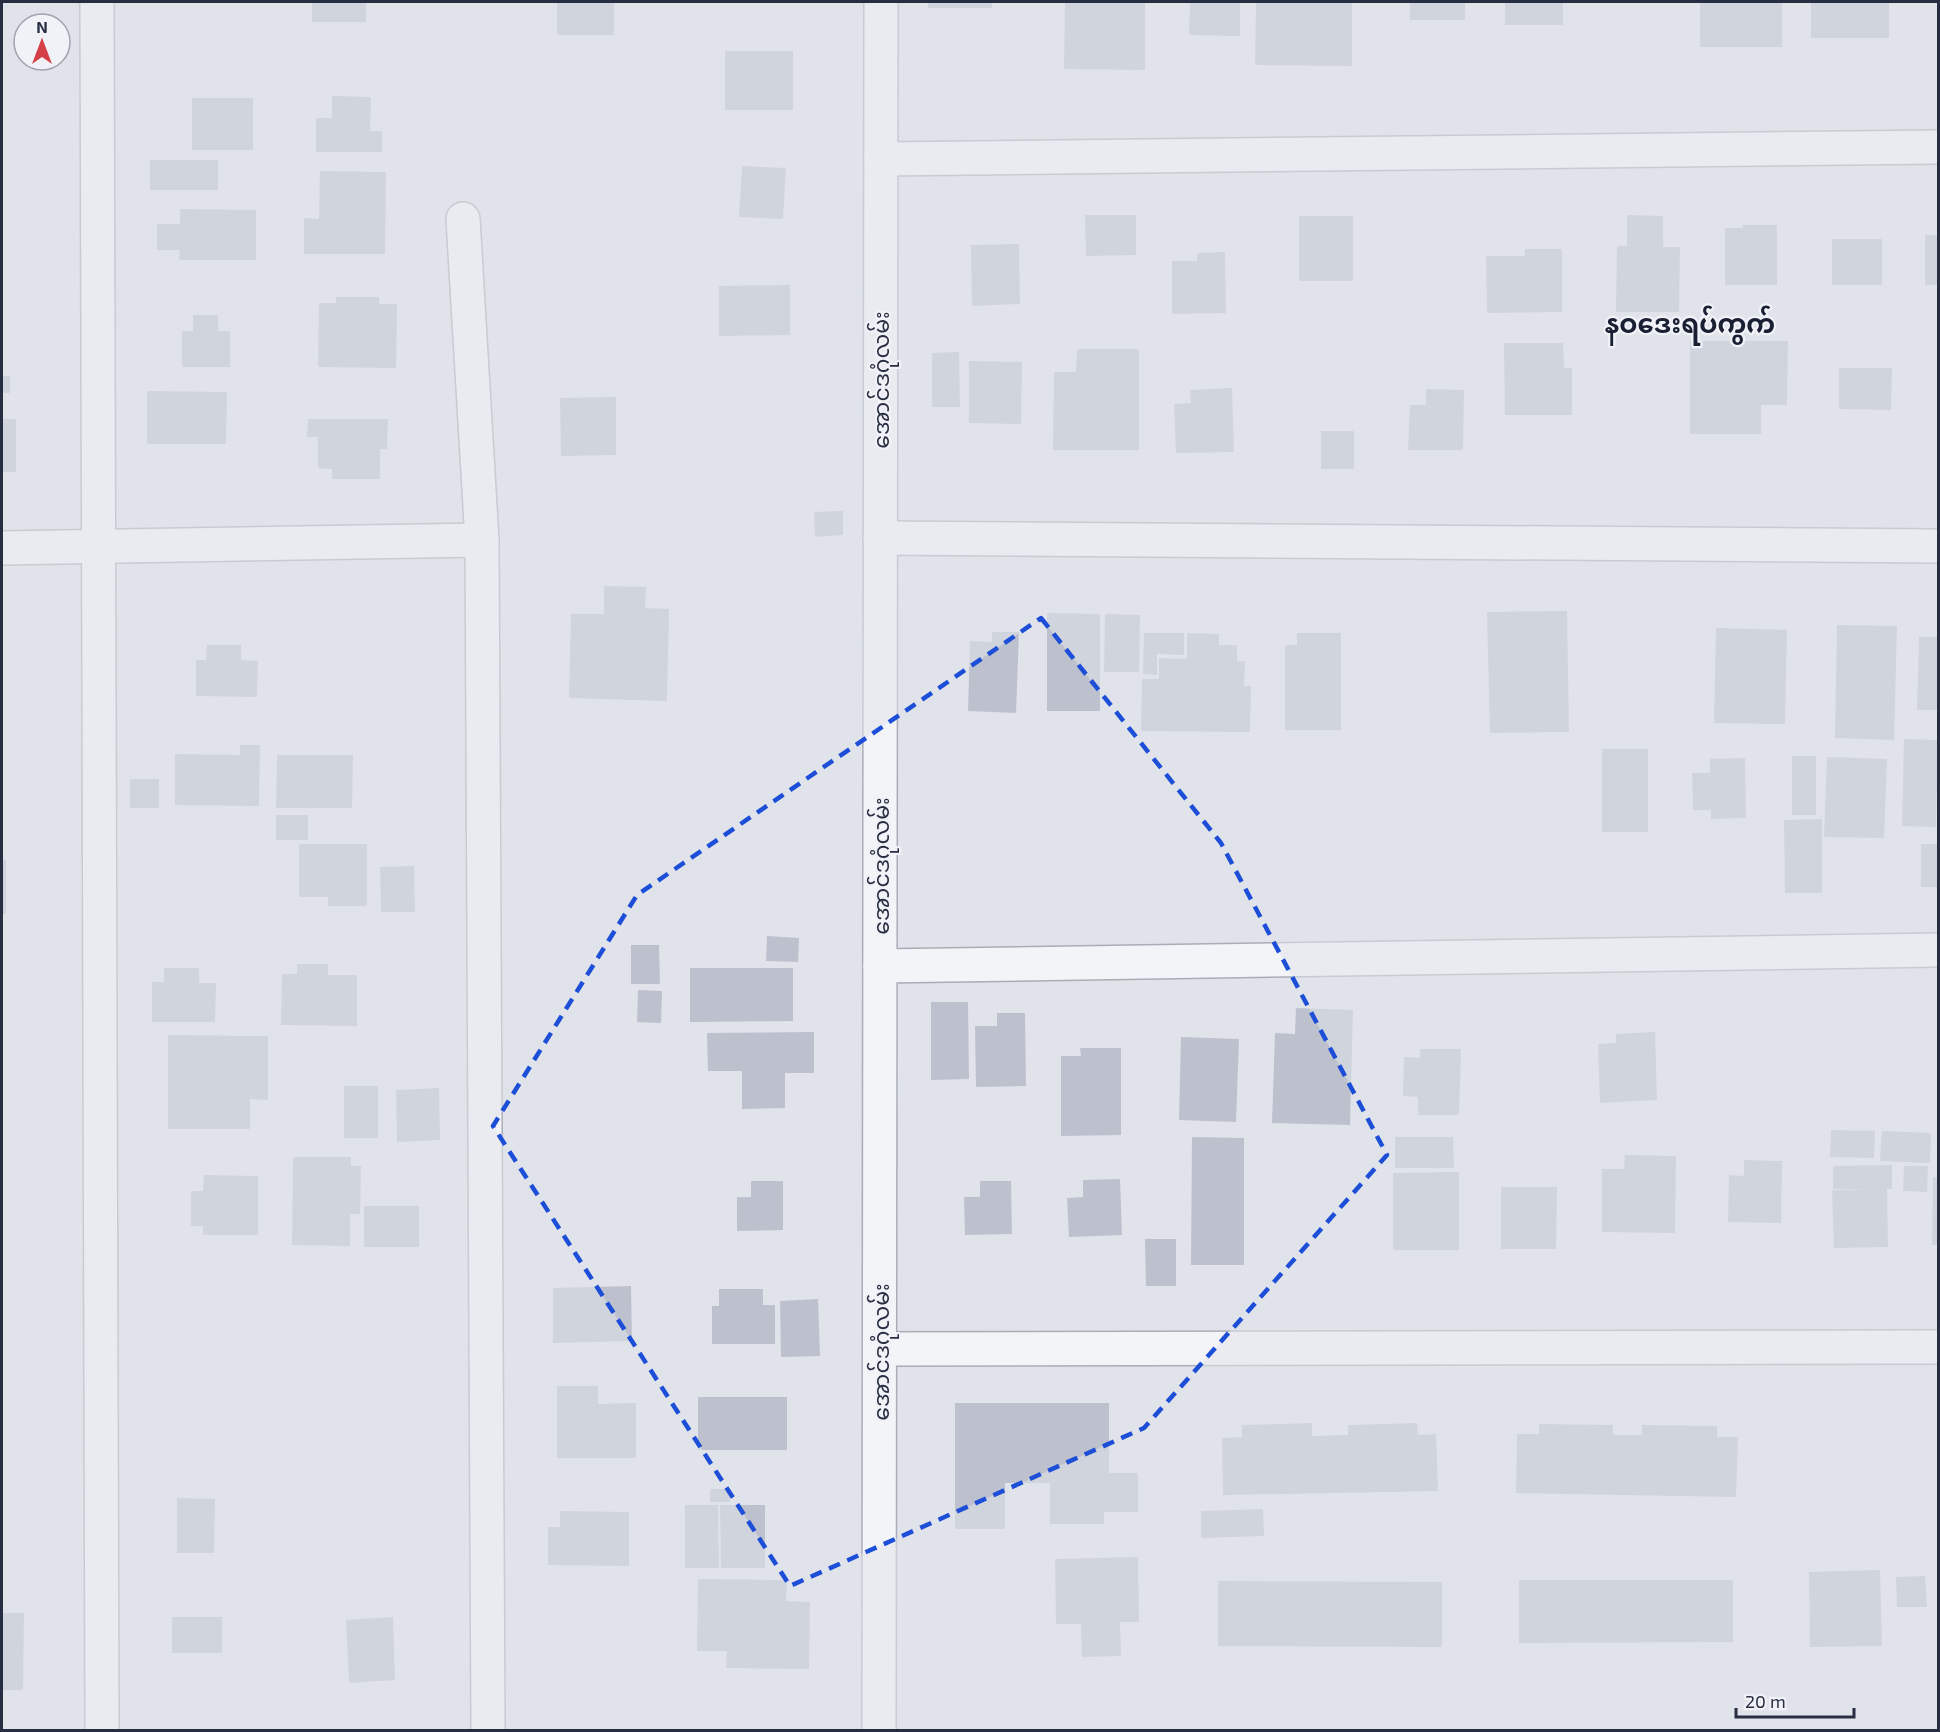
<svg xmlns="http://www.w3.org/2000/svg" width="1940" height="1732" font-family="'Exo 2','Noto Sans Myanmar',sans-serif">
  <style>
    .building { fill: #bdc1cd }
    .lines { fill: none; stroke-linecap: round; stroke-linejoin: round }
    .minor-casing { stroke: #a9adb8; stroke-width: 36 }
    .minor { stroke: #f3f4f8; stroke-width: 33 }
    .marked { fill: none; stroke: #1d4ed8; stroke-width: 4.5; stroke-dasharray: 12 8; stroke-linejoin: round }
    .labels { text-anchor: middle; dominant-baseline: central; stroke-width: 4.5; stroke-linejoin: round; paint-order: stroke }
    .street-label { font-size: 22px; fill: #282e42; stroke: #f0f2f7 }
    .quarter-label { font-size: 26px; font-weight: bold; fill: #1a2033; stroke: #f0f2f7 }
  </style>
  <rect width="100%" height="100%" fill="#e0e3ea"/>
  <g class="building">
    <rect x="312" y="2" width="54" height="20"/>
    <rect x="557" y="2" width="57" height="33"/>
    <rect x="928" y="2" width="64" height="6"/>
    <path d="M 1065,2 L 1145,2 L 1145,70 L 1064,69 Z"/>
    <path d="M 1190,2 L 1240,2 L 1240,36 L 1189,35 Z"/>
    <path d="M 1256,2 L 1352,2 L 1352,66 L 1255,65 Z"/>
    <rect x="1410" y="2" width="55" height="18"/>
    <rect x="1505" y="2" width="58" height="23"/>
    <rect x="1700" y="2" width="82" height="45"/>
    <rect x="1811" y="2" width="78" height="36"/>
    <rect x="725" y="51" width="68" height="59"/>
    <path d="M 332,96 L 371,97 L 370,131 L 382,131 L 382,152 L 316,152 L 316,118 L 332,118 Z"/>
    <rect x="192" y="98" width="61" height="52"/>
    <rect x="150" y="160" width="68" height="30"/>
    <path d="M 742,166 L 786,168 L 783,219 L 739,217 Z"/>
    <path d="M 320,171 L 386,172 L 385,254 L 304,254 L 304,218 L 319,219 Z"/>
    <path d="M 180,209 L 256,210 L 256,260 L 179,260 L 180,250 L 157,250 L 157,224 L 180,224 Z"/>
    <path d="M 1085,215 L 1136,215 L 1136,255 L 1086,256 Z"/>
    <path d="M 1627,215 L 1663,216 L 1663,247 L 1680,247 L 1679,312 L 1616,312 L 1617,246 L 1627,246 Z"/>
    <rect x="1299" y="216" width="54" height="65"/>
    <path d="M 1743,225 L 1777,225 L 1777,285 L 1725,285 L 1725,228 L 1743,228 Z"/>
    <rect x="1925" y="235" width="13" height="50"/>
    <rect x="1832" y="239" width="50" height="46"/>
    <path d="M 1019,244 L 1020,304 L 972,306 L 971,245 Z"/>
    <path d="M 1525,249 L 1562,249 L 1562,312 L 1487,313 L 1486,256 L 1525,256 Z"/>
    <path d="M 1225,252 L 1226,313 L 1172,314 L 1172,261 L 1197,261 L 1197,253 Z"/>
    <path d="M 790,285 L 790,335 L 719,336 L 719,286 Z"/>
    <path d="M 336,297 L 379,297 L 379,304 L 397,304 L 396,368 L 318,367 L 319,303 L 336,303 Z"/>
    <path d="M 193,315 L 218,315 L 218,331 L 230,331 L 230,367 L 182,367 L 182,331 L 193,331 Z"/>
    <path d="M 1690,341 L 1788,341 L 1787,405 L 1761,405 L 1761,434 L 1690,434 Z"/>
    <path d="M 1504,343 L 1563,343 L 1564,368 L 1572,368 L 1572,415 L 1505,415 Z"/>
    <path d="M 1077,349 L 1139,349 L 1139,450 L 1053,450 L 1054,372 L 1076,372 Z"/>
    <path d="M 959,352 L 960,407 L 932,407 L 932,353 Z"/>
    <path d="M 969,361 L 1022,362 L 1021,424 L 969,423 Z"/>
    <path d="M 1839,368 L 1892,368 L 1891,410 L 1839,409 Z"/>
    <rect x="2" y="376" width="8" height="17"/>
    <path d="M 1232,388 L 1234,452 L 1176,453 L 1174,404 L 1191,403 L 1190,390 Z"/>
    <path d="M 1426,389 L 1464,390 L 1463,450 L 1408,450 L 1410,405 L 1426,405 Z"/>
    <path d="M 147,391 L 227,392 L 226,444 L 147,444 Z"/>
    <path d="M 616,397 L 616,455 L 561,456 L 560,398 Z"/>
    <rect x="2" y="419" width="14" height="53"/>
    <path d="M 308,419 L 388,419 L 387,449 L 380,449 L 380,479 L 332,479 L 332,469 L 318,468 L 318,437 L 307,437 Z"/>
    <rect x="1321" y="431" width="33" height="38"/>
    <path d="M 843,511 L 843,535 L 815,537 L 814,512 Z"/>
    <path d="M 604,586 L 646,587 L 645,608 L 669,609 L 667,701 L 569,698 L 571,614 L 604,614 Z"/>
    <path d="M 1567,611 L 1569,732 L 1490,733 L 1487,612 Z"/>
    <path d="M 1047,613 L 1100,614 L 1100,711 L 1047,711 Z"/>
    <path d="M 1105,614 L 1140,615 L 1139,672 L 1104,672 Z"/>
    <path d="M 1837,625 L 1897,626 L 1894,740 L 1835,738 Z"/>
    <path d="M 1716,628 L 1787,630 L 1785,724 L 1714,723 Z"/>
    <path d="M 992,632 L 1019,632 L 1016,713 L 968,711 L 970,641 L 992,642 Z"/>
    <path d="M 1144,633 L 1184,633 L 1184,655 L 1157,654 L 1157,675 L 1143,674 Z"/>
    <path d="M 1187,633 L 1219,634 L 1219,645 L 1237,645 L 1237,661 L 1245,661 L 1244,686 L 1251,686 L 1250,732 L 1141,731 L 1142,679 L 1159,679 L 1159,658 L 1187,659 Z"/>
    <path d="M 1297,633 L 1341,633 L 1341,730 L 1285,730 L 1285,645 L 1297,645 Z"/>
    <path d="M 1919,637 L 1938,637 L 1938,710 L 1917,710 Z"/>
    <path d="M 207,645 L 241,645 L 241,660 L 258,661 L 257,697 L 196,696 L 196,660 L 206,660 Z"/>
    <path d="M 1904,739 L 1938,740 L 1936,827 L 1902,826 Z"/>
    <path d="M 240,745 L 260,745 L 259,806 L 175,805 L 175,754 L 240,755 Z"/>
    <rect x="1602" y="749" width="46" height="83"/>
    <path d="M 277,755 L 353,755 L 352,808 L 276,808 Z"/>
    <rect x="1792" y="756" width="24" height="59"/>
    <path d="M 1827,757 L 1887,759 L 1884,838 L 1824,837 Z"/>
    <path d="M 1745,758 L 1746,818 L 1711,819 L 1711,810 L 1693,810 L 1692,773 L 1710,773 L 1710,759 Z"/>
    <rect x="130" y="779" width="29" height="29"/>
    <rect x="276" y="815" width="32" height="25"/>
    <path d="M 1822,819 L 1822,893 L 1785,893 L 1784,820 Z"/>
    <path d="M 299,844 L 367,844 L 367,906 L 328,906 L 328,897 L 299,897 Z"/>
    <rect x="1921" y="844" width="17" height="43"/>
    <rect x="2" y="860" width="4" height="54"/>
    <path d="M 414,866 L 415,912 L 381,912 L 380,867 Z"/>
    <path d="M 767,936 L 799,938 L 798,962 L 766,961 Z"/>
    <path d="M 631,945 L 659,945 L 660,984 L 631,984 Z"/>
    <path d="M 297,964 L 328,964 L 328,975 L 357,975 L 357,1026 L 281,1025 L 282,974 L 297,974 Z"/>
    <path d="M 164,968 L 199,968 L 199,983 L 216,983 L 215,1022 L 152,1022 L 152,982 L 164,982 Z"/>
    <path d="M 690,968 L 793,968 L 793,1021 L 690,1022 Z"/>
    <path d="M 638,990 L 662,991 L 661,1023 L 637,1022 Z"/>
    <path d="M 931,1002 L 968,1002 L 969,1079 L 931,1080 Z"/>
    <path d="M 1296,1008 L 1353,1010 L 1350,1125 L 1272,1123 L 1275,1033 L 1295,1034 Z"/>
    <path d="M 997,1013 L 1025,1013 L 1026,1086 L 976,1087 L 975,1026 L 997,1026 Z"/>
    <path d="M 814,1032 L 814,1073 L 785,1073 L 785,1108 L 742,1109 L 742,1071 L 708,1071 L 707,1033 Z"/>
    <path d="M 1655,1032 L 1657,1100 L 1600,1103 L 1598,1044 L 1616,1043 L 1616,1034 Z"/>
    <path d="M 168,1035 L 268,1036 L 268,1100 L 250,1099 L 250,1129 L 168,1129 Z"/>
    <path d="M 1181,1037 L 1239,1039 L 1236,1122 L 1179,1120 Z"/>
    <path d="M 1080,1048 L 1121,1048 L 1121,1135 L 1061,1136 L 1061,1056 L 1081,1056 Z"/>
    <path d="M 1420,1049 L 1461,1049 L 1459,1115 L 1418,1115 L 1418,1097 L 1403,1096 L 1404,1057 L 1420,1058 Z"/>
    <rect x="344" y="1086" width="34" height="52"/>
    <path d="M 439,1088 L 440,1140 L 397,1142 L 396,1090 Z"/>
    <path d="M 1831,1130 L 1875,1131 L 1874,1158 L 1830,1157 Z"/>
    <path d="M 1882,1131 L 1931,1133 L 1930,1163 L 1880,1161 Z"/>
    <path d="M 1192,1137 L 1244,1138 L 1244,1265 L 1191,1265 Z"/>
    <path d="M 1395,1137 L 1453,1137 L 1454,1168 L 1395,1168 Z"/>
    <path d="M 1625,1155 L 1676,1156 L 1675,1233 L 1602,1232 L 1602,1169 L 1624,1169 Z"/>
    <path d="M 293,1157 L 351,1157 L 351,1166 L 361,1166 L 360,1214 L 350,1214 L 350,1246 L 292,1245 Z"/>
    <path d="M 1744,1160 L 1782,1161 L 1781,1223 L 1728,1222 L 1729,1175 L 1744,1176 Z"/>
    <path d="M 1892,1165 L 1892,1189 L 1887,1189 L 1888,1247 L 1834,1248 L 1832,1190 L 1874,1189 L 1833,1189 L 1833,1166 Z"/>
    <path d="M 1904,1166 L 1928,1166 L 1927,1192 L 1903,1191 Z"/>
    <path d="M 1459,1172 L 1459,1250 L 1393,1250 L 1393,1173 Z"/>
    <path d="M 204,1175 L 258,1176 L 258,1235 L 203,1235 L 203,1226 L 191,1226 L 191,1191 L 203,1191 Z"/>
    <path d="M 1933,1177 L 1938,1178 L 1938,1245 L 1932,1245 Z"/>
    <path d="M 1120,1179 L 1122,1235 L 1069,1237 L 1067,1198 L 1083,1197 L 1083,1180 Z"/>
    <path d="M 751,1181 L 783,1181 L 783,1230 L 737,1231 L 737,1197 L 751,1197 Z"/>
    <path d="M 980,1181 L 1011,1181 L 1012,1234 L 965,1235 L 964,1197 L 980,1197 Z"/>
    <path d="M 1501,1187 L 1557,1187 L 1556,1249 L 1501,1249 Z"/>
    <rect x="364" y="1206" width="55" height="41"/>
    <path d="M 1145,1239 L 1176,1239 L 1176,1286 L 1146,1286 Z"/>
    <path d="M 631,1286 L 632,1341 L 553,1343 L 553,1288 Z"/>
    <path d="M 719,1289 L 763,1289 L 763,1305 L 775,1305 L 775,1344 L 712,1344 L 712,1306 L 719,1306 Z"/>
    <path d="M 818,1299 L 820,1356 L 781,1357 L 780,1301 Z"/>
    <path d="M 557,1386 L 598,1386 L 598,1404 L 636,1403 L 636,1458 L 557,1458 Z"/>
    <rect x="698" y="1397" width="89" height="53"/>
    <path d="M 955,1403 L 1109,1403 L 1109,1473 L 1138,1473 L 1138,1512 L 1104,1512 L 1104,1524 L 1050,1524 L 1050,1483 L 1005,1483 L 1005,1529 L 955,1529 Z"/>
    <path d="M 1312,1423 L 1312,1436 L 1348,1435 L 1348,1425 L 1417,1423 L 1418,1435 L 1436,1434 L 1438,1491 L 1223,1495 L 1222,1438 L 1242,1437 L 1242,1425 Z"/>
    <path d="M 1539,1424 L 1613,1425 L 1613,1435 L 1642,1435 L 1642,1425 L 1717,1426 L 1717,1437 L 1738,1437 L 1736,1497 L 1516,1493 L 1517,1434 L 1539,1434 Z"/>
    <rect x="710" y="1489" width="20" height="13"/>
    <path d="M 177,1498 L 215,1499 L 214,1553 L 177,1553 Z"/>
    <path d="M 685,1505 L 718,1505 L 719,1568 L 685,1568 Z"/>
    <path d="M 720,1505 L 765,1505 L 765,1568 L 721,1568 Z"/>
    <path d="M 1263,1509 L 1264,1536 L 1201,1538 L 1201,1511 Z"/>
    <path d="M 560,1511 L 629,1512 L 629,1566 L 548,1565 L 548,1527 L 560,1527 Z"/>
    <path d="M 1138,1557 L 1139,1622 L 1120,1622 L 1121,1656 L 1082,1657 L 1081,1624 L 1056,1624 L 1055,1559 Z"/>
    <path d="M 1880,1570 L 1882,1646 L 1810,1647 L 1809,1572 Z"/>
    <path d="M 1925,1576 L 1927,1607 L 1897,1607 L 1896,1577 Z"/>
    <path d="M 698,1579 L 787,1580 L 786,1601 L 810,1602 L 809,1669 L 726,1668 L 727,1651 L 697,1651 Z"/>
    <path d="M 1519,1580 L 1733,1580 L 1733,1642 L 1519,1643 Z"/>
    <path d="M 1218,1581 L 1442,1582 L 1442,1647 L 1218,1646 Z"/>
    <path d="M 2,1613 L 24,1613 L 23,1690 L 2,1690 Z"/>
    <rect x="172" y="1617" width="50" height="36"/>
    <path d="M 393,1617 L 395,1680 L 349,1683 L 346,1620 Z"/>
  </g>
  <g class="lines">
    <defs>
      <g id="minor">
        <path d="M 97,2 L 102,1730"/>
        <path d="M 881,159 L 1938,147"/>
        <path d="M 463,219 L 482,540 L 488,1730"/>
        <path d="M 880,538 L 1938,546"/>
        <path d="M 2,548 L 482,540"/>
        <path d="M 880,966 L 1938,950"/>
        <path d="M 880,1349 L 1938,1347"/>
        <path d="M 879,1730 L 881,2"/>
      </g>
    </defs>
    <use href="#minor" class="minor-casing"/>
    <use href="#minor" class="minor"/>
  </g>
  <path d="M0 0H1940V1732H0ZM 1041,618 L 1221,843 L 1387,1155 L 1144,1428 L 790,1586 L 493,1126 L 637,895 Z" fill="#e0e3ea" fill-opacity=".55" fill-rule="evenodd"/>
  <path class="marked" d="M 1041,618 L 1221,843 L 1387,1155 L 1144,1428 L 790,1586 L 493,1126 L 637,895 Z"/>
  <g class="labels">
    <g class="street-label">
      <text transform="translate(880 380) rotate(-90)">အောင်ဒဂုံလမ်း</text>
      <text transform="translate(880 866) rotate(-90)">အောင်ဒဂုံလမ်း</text>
      <text transform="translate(880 1352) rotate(-90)">အောင်ဒဂုံလမ်း</text>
    </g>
    <g class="quarter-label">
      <text x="1690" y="322">နဝဒေးရပ်ကွက်</text>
    </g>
  </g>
  <rect width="1940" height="1732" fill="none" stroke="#282e42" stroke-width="6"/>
  <g transform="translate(42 42)"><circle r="28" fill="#f0f2f7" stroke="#a0a4af" stroke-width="1.5"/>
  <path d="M0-4.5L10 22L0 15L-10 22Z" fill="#d44046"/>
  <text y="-9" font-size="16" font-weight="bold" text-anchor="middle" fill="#282e42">N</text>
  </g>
  <path d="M1736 1708v9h118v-9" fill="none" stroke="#282e42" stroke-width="3"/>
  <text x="1745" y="1708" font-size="18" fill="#282e42" stroke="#f0f2f7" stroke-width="4.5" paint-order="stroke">20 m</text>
</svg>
